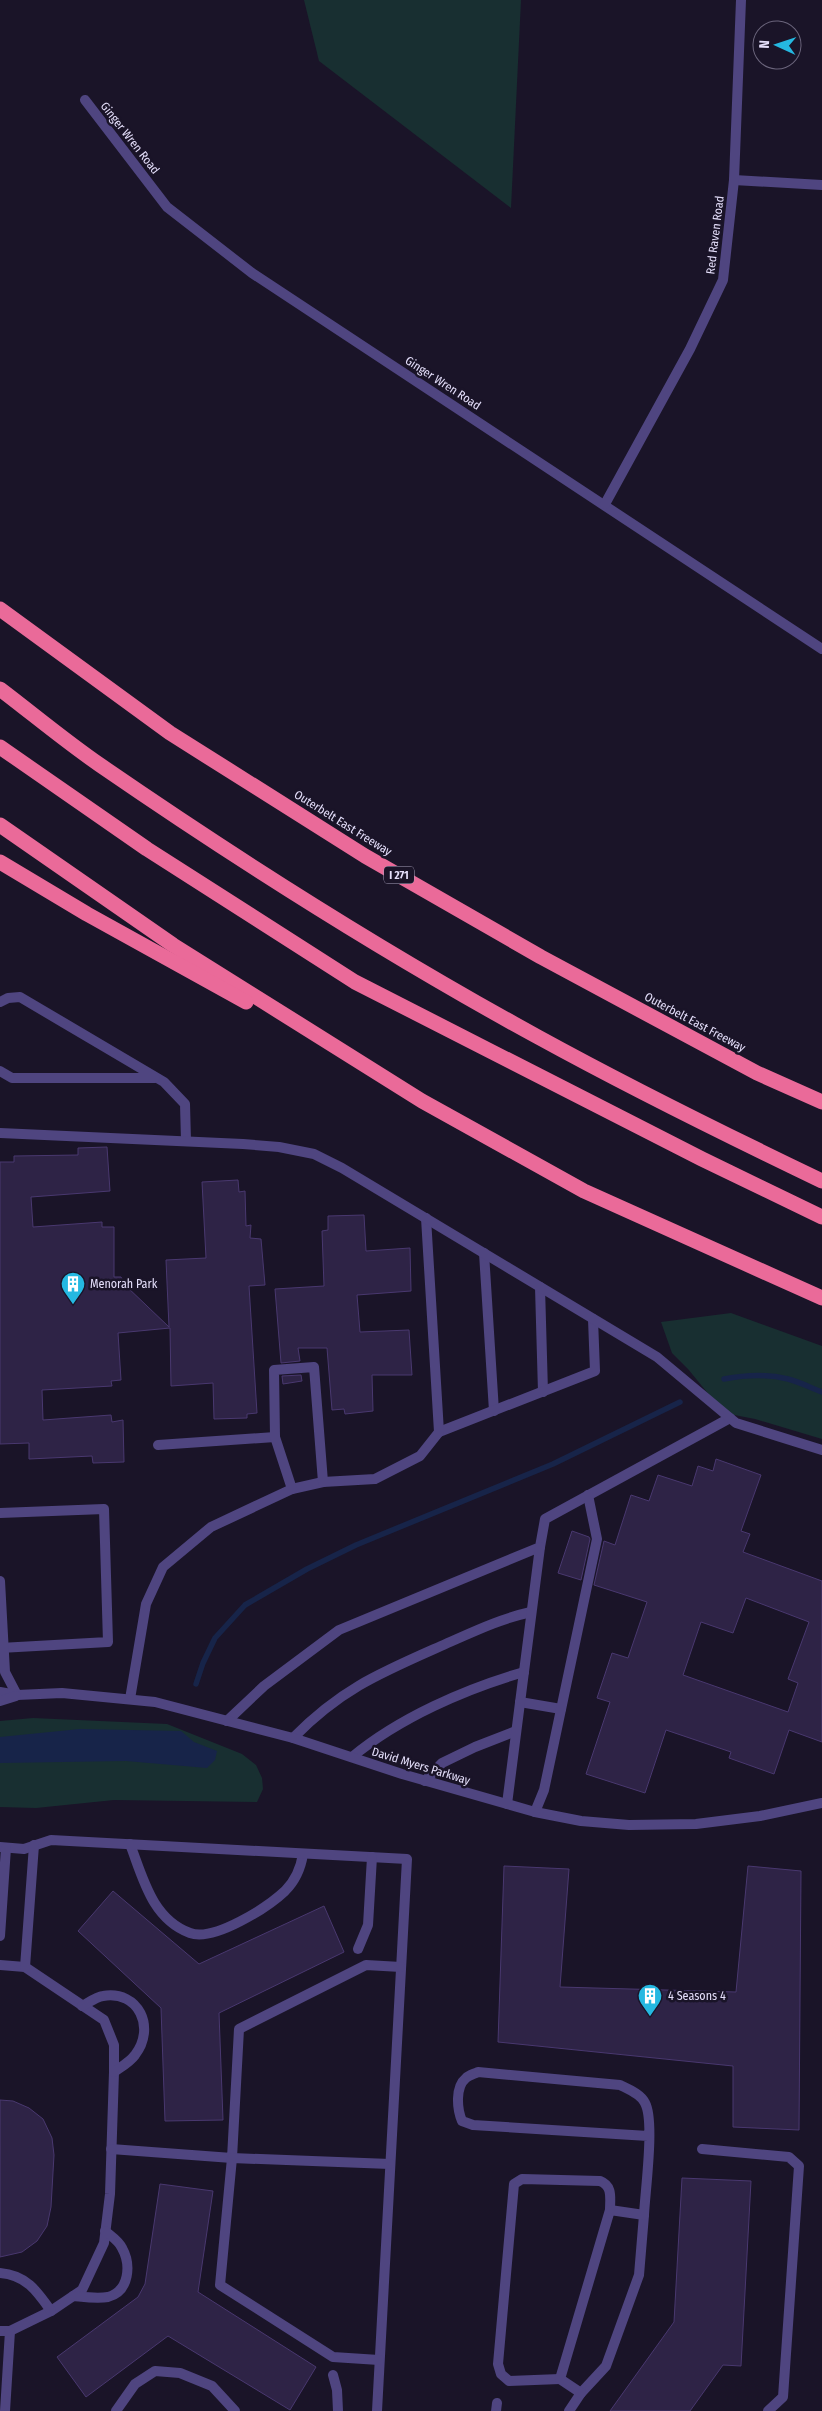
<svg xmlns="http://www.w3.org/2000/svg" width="822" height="2411" font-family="'Fira Sans Condensed',sans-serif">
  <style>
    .green { fill: #182f31 }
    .water { fill: #172449 }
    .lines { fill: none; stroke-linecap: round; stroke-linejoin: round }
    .stream { stroke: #172449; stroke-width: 5.5 }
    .building { fill: #2e2346; stroke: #49386f; fill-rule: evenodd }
    .service { stroke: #4f4580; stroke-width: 10 }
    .minor { stroke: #4f4580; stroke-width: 10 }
    .motorway { stroke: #ea6a99; stroke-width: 15 }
    .labels { text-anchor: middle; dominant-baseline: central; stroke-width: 5; stroke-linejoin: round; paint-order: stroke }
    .shield { fill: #1a1428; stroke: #a8a2bc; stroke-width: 1 }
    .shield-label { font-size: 11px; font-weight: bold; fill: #e5dffb }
    .street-label { font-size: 12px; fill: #e5dffb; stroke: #1a1428 }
    .poi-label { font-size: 12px; fill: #e5dffb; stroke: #1a1428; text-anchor: start }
  </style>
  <rect width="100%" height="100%" fill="#1a1428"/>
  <g class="green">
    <path d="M 304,0 L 521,0 L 511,208 L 319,61 Z"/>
    <path d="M 731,1313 L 822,1346 L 822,1439 L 755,1419 L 724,1413 L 688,1369 L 672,1353 L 661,1322 Z"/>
    <path d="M 33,1718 L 167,1724 L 242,1754 L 256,1765 L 262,1778 L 263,1789 L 257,1802 L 114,1800 L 36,1808 L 0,1807 L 0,1721 Z"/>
  </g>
  <path class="water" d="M 80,1729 L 181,1731 L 194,1742 L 217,1751 L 215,1760 L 207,1768 L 126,1761 L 0,1763 L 0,1737 Z"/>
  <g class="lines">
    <g class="stream">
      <path d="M 724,1379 C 745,1375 768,1374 788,1379 C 800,1382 811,1388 822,1392"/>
      <path d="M 196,1684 L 203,1663 L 215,1638 L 245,1605 L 307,1569 L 356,1545 L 553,1464 L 680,1402"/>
    </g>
  </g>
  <g class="building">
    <path d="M 107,1147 L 110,1191 L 31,1197 L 33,1227 L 102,1222 L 102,1227 L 114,1227 L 114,1277 L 121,1277 L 125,1285 L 169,1327 L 166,1260 L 206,1258 L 202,1182 L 238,1180 L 239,1192 L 245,1191 L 246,1226 L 251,1225 L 250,1238 L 261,1239 L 265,1285 L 249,1286 L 257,1413 L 247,1414 L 247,1418 L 214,1419 L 213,1383 L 171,1386 L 170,1328 L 118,1333 L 121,1380 L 111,1381 L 112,1386 L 42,1390 L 43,1420 L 111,1415 L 112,1422 L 123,1420 L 124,1462 L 93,1463 L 92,1456 L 29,1459 L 29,1443 L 0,1444 L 0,1162 L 14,1162 L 14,1156 L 78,1155 L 78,1148 Z"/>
    <path d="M 364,1215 L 366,1251 L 410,1248 L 411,1291 L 357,1295 L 360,1332 L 409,1330 L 412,1375 L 372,1375 L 373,1411 L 345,1414 L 344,1409 L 332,1410 L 327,1348 L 298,1348 L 300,1361 L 281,1363 L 275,1289 L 324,1286 L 322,1231 L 328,1230 L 328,1216 Z"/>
    <path d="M 301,1375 L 302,1381 L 283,1384 L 282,1376 Z"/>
    <path d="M 716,1459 L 761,1475 L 741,1531 L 750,1534 L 743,1552 L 822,1581 L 822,1742 L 789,1730 L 774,1774 L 729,1758 L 731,1752 L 666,1730 L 645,1793 L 586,1774 L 610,1702 L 597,1698 L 612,1653 L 628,1658 L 647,1602 L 594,1585 L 604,1541 L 615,1545 L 631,1495 L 649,1501 L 658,1475 L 692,1486 L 698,1466 L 713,1471 ZM 746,1598 L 809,1622 L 788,1679 L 798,1683 L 788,1712 L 683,1675 L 701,1622 L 733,1633 Z"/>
    <path d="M 572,1531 L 589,1537 L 590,1539 L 581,1580 L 558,1573 Z"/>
    <path d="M 504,1866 L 569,1869 L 560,1987 L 736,1992 L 748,1866 L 801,1871 L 799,2130 L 733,2127 L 733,2066 L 498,2042 Z"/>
    <path d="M 113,1891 L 199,1964 L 324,1906 L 344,1952 L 219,2013 L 223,2120 L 165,2121 L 161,2008 L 78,1931 Z"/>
    <path d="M 0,2100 L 13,2101 L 29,2108 L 43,2119 L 52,2138 L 54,2155 L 51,2207 L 47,2226 L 37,2241 L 22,2252 L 0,2257 Z"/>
    <path d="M 682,2178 L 751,2181 L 741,2366 L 723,2365 L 690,2411 L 610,2411 L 674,2322 Z"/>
    <path d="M 160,2184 L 213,2191 L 198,2292 L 316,2367 L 290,2410 L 168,2336 L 86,2397 L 57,2357 L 138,2297 L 145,2284 Z"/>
  </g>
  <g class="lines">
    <g class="service">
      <path d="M 0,1002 L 8,998 L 20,997 L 164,1082 L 185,1104 L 186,1141"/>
      <path d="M 0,1071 L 12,1078 L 155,1078"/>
      <path d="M 484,1253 L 494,1411"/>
      <path d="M 540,1287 L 543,1392"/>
      <path d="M 439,1432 L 595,1371 L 593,1319"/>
      <path d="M 158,1445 L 275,1437"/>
      <path d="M 292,1489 L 323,1482"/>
      <path d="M 0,1513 L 104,1509 L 108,1642 L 0,1648"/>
      <path d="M 0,1581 L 5,1672 L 17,1695"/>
      <path d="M 130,1699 L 146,1604 L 163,1567 L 211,1527 L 292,1489 L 275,1437 L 274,1370 L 314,1367 L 323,1482 L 375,1479 L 420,1456 L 439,1432 L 426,1218"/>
      <path d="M 520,1702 L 561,1709"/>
      <path d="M 227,1721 L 264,1686 L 339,1630 L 540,1547 L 545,1519 L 730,1418"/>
      <path d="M 293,1738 C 341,1689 380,1673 441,1646 C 471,1633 499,1619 531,1612"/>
      <path d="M 352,1757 C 399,1718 465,1689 524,1672"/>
      <path d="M 425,1781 L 442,1763 L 475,1747 L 516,1731"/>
      <path d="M 507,1804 L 540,1547"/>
      <path d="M 535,1812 L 544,1790 L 597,1539 L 588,1495"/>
      <path d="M 130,1844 C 143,1878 152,1919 190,1933 C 214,1942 268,1907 285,1891 C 295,1881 301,1867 303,1854"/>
      <path d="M 0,1847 L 24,1849 L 51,1840 L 407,1859 L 377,2411"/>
      <path d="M 0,1936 L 6,1848"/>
      <path d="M 358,1949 L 368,1925 L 372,1857"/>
      <path d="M 0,1965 L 25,1967 L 104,2020 L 114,2045 L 114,2072 L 110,2194 L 104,2243 L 82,2290 L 51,2311 L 10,2331 L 0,2331"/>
      <path d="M 25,1967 L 34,1845"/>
      <path d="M 82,2006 C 88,2003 96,1997 103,1996 C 139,1990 156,2028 135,2055 C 130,2062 121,2067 114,2072"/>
      <path d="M 111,2149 L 232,2158 L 239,2029 L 366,1965 L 401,1967"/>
      <path d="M 702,2149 L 789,2157 L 799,2166 L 783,2397 L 768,2411"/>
      <path d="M 0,2273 C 26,2275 37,2291 51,2311"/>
      <path d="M 73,2296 C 84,2297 97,2299 108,2297 C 130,2291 131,2264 122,2248 C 119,2241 111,2236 105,2231"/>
      <path d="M 379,2360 L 333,2357 L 220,2285 L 232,2158 L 390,2164"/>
      <path d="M 333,2375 L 337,2390 L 338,2411"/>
      <path d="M 560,2379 L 509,2381 L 501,2374 L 498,2364 L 514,2184 L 522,2179 L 600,2181 C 613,2186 610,2198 610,2210"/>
      <path d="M 581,2393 L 606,2366 L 639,2275 L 644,2215"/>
      <path d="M 5,2411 L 10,2331"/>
      <path d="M 116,2411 L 135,2384 L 155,2371 L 180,2373 L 212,2386 L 235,2411"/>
      <path d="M 496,2411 L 497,2403"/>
      <path d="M 569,2411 L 581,2393 L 560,2379 L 610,2210 L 644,2215 C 645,2192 655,2121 645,2103 C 641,2094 628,2089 620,2085 L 478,2072 C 474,2074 469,2075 466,2078 C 455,2087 457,2109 462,2121 L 473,2125 L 648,2136"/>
    </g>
    <g class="minor">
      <path d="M 85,100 L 167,207 L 252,273 L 822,649"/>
      <path d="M 734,180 L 822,185"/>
      <path d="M 605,504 L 690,349 L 723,280 L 734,180 L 741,0"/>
      <path d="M 0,1133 L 243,1144 L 279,1147 L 314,1154 L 342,1168 L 657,1357 L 736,1423 L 822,1450"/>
      <path d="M 0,1692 L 17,1695 L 62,1693 L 155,1702 L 293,1738 L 402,1774 L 535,1812 L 581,1821 L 629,1825 L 696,1824 L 760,1816 L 822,1803"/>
      <path d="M 0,1701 L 16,1696"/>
    </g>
    <g class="motorway">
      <path d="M 0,609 L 170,733 L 365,856 L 541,957 L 757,1073 L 822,1102"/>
      <path d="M 0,689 C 33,714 65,741 100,765 C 241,862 388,955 538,1037 C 631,1088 726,1135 822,1181"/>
      <path d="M 0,747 L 147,849 L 355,982 L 702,1159 L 822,1217"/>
      <path d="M 0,825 L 173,945 L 422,1101 L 584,1191 L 822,1298"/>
      <path d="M 0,862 L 87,914 L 246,1002"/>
    </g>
  </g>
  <defs>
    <symbol id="building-pin" viewBox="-11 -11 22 30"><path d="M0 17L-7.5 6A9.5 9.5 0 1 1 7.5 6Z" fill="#25b8e1" stroke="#1a1428"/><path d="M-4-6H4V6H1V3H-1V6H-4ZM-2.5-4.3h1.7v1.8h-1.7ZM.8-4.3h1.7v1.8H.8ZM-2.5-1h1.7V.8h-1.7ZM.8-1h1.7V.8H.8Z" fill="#fff"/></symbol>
  </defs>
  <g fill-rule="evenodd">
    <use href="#building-pin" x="59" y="1270" width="28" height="38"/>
    <use href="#building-pin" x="636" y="1982" width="28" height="38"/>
  </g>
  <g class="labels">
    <rect class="shield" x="384" y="866.5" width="30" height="17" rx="4"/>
    <g class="shield-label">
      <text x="399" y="875">I 271</text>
    </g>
    <g class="street-label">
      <text transform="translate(130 138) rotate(52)">Ginger Wren Road</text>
      <text transform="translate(715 235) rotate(-83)">Red Raven Road</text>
      <text transform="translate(443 383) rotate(33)">Ginger Wren Road</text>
      <text transform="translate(343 823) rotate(32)">Outerbelt East Freeway</text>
      <text transform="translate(695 1022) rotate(28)">Outerbelt East Freeway</text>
      <text transform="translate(421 1766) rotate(17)">David Myers Parkway</text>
    </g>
    <g class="poi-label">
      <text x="90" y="1284">Menorah Park</text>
      <text x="668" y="1996">4 Seasons 4</text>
    </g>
  </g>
  <g transform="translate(777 45) rotate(273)"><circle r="24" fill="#1a1428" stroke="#6b657c"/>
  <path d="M0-4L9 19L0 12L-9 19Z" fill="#25b8e1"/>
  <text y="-8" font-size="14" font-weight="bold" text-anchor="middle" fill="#e5dffb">N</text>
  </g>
</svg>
